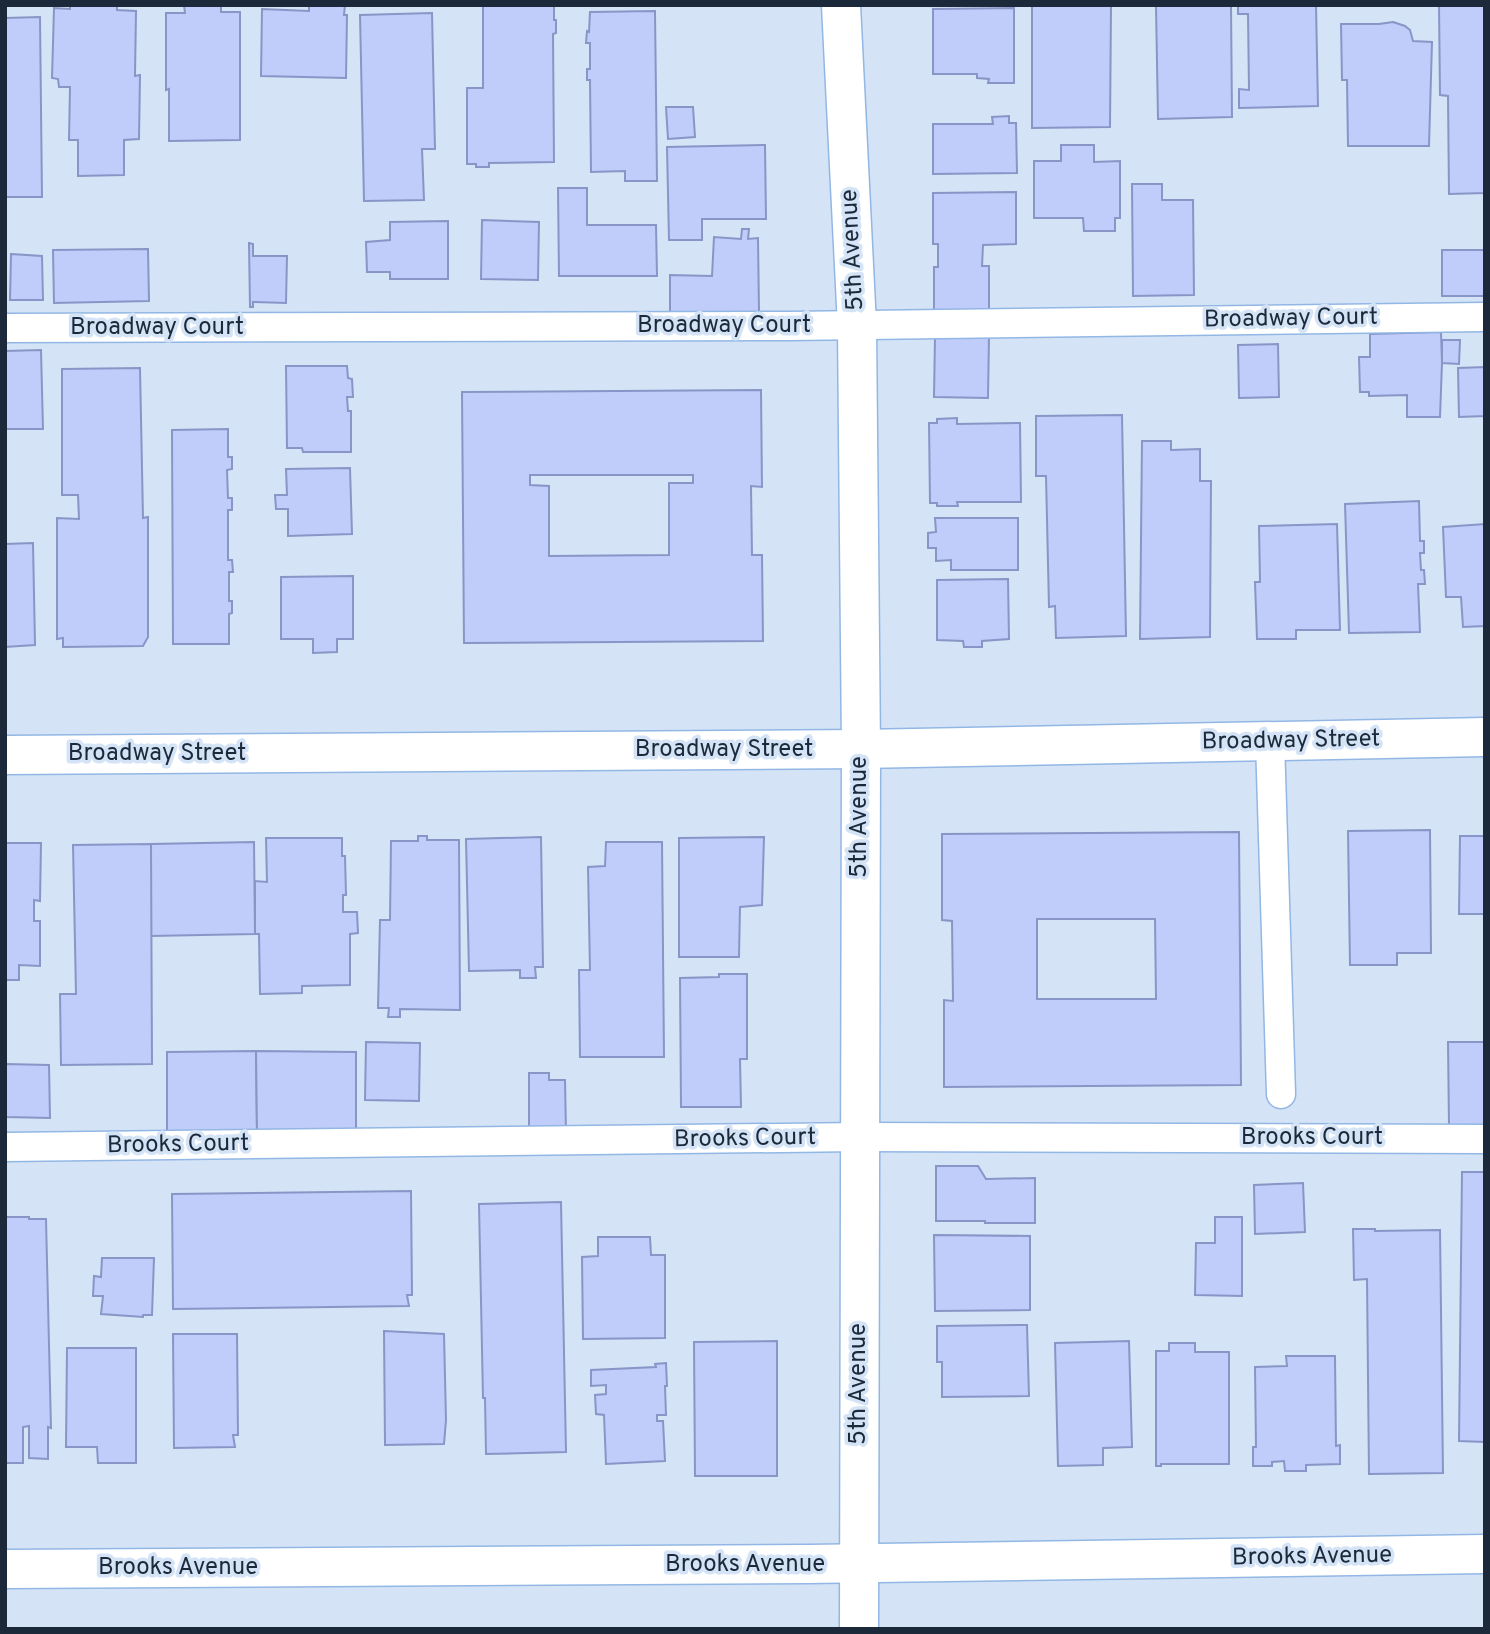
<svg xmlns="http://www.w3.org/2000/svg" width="1490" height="1634" font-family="Overpass,sans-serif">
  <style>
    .building { fill: #c0ccf9; stroke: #8895c7; stroke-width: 2; fill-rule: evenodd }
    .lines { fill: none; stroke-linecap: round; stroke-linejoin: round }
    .service-casing { stroke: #92b7e4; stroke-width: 31 }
    .minor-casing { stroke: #92b7e4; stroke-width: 41 }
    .service { stroke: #fff; stroke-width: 28 }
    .minor { stroke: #fff; stroke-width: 38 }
    .labels { text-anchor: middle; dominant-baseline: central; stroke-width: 7; stroke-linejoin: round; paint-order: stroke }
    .street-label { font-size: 24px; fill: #1b293b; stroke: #d4e4f6 }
  </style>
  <rect width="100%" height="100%" fill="#d4e4f6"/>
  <g class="building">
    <path d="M 70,5 L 117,5 L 117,10 L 136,11 L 135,76 L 140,75 L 139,139 L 124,140 L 124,175 L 78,176 L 78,140 L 69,140 L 70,87 L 59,87 L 58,79 L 52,78 L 54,8 L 70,9 Z"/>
    <path d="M 184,5 L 221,5 L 221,12 L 240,12 L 240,140 L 169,141 L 169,89 L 166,90 L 166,13 L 185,13 Z"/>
    <path d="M 309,5 L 345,5 L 344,15 L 347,15 L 346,78 L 261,76 L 262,9 L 309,11 Z"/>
    <path d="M 483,5 L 554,5 L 554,20 L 556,20 L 556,33 L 553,34 L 554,162 L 489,163 L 489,167 L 476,167 L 476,164 L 467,164 L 467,88 L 483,88 Z"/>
    <path d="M 1111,5 L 1110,127 L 1032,128 L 1032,6 Z"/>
    <path d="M 1231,5 L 1232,117 L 1158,119 L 1156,6 Z"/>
    <path d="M 1238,5 L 1316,5 L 1318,106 L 1239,108 L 1239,89 L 1249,90 L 1248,14 L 1238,14 Z"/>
    <path d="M 1439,5 L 1485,5 L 1485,193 L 1449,194 L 1448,96 L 1440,95 Z"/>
    <path d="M 1014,8 L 1014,83 L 988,83 L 989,79 L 977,78 L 977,74 L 933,74 L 933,9 Z"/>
    <path d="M 655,11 L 657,181 L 625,181 L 625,171 L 591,172 L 590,80 L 587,80 L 587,69 L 590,69 L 590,43 L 586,43 L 587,31 L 589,32 L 590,12 Z"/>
    <path d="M 432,13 L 435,149 L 422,149 L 424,200 L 364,201 L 360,15 Z"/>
    <path d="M 40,17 L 42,197 L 5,197 L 5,18 Z"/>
    <path d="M 1393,22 L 1405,26 L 1410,30 L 1413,41 L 1432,42 L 1429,146 L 1348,146 L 1347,80 L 1342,80 L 1341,24 L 1379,24 Z"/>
    <path d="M 666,107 L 693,107 L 695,137 L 668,139 Z"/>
    <path d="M 1009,116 L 1009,123 L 1016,123 L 1017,173 L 933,174 L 933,124 L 993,124 L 992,117 Z"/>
    <path d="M 765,145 L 766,219 L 702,219 L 702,240 L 669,240 L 667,147 Z"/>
    <path d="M 1061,145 L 1094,145 L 1094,162 L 1120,161 L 1120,218 L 1115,218 L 1115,231 L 1084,231 L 1083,218 L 1034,218 L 1034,161 L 1061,161 Z"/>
    <path d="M 1132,184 L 1162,184 L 1162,200 L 1193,200 L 1194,295 L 1133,296 Z"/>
    <path d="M 558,188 L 587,188 L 587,225 L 656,225 L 657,276 L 559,276 Z"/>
    <path d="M 1016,192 L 1016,244 L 983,245 L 982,266 L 989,266 L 989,311 L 934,310 L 934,267 L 938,267 L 938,244 L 933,244 L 933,193 Z"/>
    <path d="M 482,220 L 539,222 L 538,280 L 481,279 Z"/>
    <path d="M 448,221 L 448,279 L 390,279 L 390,272 L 367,272 L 366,242 L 390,240 L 390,222 Z"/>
    <path d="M 742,229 L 749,229 L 748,239 L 758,238 L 759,312 L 670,313 L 670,275 L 712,276 L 714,237 L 741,239 Z"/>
    <path d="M 249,243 L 253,244 L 253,256 L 287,256 L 286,303 L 253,302 L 253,307 L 250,307 Z"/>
    <path d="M 148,249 L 149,301 L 54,303 L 53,250 Z"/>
    <rect x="1442" y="250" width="43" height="46"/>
    <path d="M 11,254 L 42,256 L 43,300 L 10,300 Z"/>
    <path d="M 1441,332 L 1442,363 L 1440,417 L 1407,417 L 1407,395 L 1369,396 L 1369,392 L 1360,392 L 1359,357 L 1370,357 L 1370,334 Z"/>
    <path d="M 935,336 L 989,337 L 988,398 L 934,397 Z"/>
    <path d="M 1442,340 L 1460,340 L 1459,364 L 1442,363 Z"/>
    <path d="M 1278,344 L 1279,397 L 1239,398 L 1238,345 Z"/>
    <path d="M 41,350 L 43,429 L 5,429 L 5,351 Z"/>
    <path d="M 286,366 L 347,366 L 348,378 L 352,379 L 353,397 L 347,397 L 348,411 L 351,411 L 351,452 L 303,452 L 302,448 L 287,448 Z"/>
    <path d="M 1485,367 L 1485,416 L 1459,417 L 1458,368 Z"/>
    <path d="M 140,368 L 143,518 L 148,517 L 148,637 L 143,646 L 63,647 L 63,638 L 57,639 L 57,518 L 79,519 L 78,495 L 62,495 L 62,369 Z"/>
    <path d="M 761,390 L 762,487 L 751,486 L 752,555 L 762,555 L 763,641 L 464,643 L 462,392 ZM 530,475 L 693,475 L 693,483 L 669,483 L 669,555 L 549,556 L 549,486 L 530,485 Z"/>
    <path d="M 1122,415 L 1126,636 L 1056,638 L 1055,606 L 1049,607 L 1046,476 L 1036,476 L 1036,416 Z"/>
    <path d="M 957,418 L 957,424 L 1020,423 L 1021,502 L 957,502 L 958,506 L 937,506 L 937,503 L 930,503 L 929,423 L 937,423 L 937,419 Z"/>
    <path d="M 228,429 L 228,457 L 232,457 L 232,469 L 227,470 L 228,498 L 232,498 L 232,510 L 228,510 L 228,560 L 232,560 L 233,572 L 229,572 L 229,601 L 232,601 L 232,613 L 229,614 L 229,644 L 173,644 L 172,430 Z"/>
    <path d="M 1142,441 L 1171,441 L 1171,450 L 1200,449 L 1200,481 L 1211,481 L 1210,637 L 1140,639 Z"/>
    <path d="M 350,468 L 352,534 L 288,536 L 288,509 L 276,509 L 275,495 L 287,495 L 286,469 Z"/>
    <path d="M 1419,501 L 1420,541 L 1424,541 L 1424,553 L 1420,553 L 1421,570 L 1424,570 L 1425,584 L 1418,584 L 1420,632 L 1349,633 L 1345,504 Z"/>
    <path d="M 935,518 L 1018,518 L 1018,570 L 951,570 L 951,560 L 936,561 L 936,548 L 928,548 L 928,533 L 936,532 Z"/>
    <path d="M 1337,524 L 1340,630 L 1296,630 L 1296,639 L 1257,639 L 1255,582 L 1260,582 L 1259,526 Z"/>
    <path d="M 1485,524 L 1485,626 L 1463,627 L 1461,597 L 1446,597 L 1443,527 Z"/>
    <path d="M 33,543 L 35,645 L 5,647 L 5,544 Z"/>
    <path d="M 353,576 L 353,639 L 337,639 L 337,652 L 313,653 L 313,639 L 281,639 L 281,577 Z"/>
    <path d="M 1008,579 L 1009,639 L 982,641 L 982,647 L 964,647 L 963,641 L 937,640 L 937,580 Z"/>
    <path d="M 1430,830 L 1431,953 L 1397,953 L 1397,965 L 1350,965 L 1348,831 Z"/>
    <path d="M 1239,832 L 1241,1085 L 944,1087 L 944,1000 L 953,1001 L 952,921 L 942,920 L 942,834 ZM 1037,919 L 1155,919 L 1156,999 L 1037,999 Z"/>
    <path d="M 418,836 L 427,836 L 427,840 L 459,840 L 460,1010 L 400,1009 L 400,1017 L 388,1017 L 389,1008 L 378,1008 L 380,920 L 390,920 L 391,841 L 418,841 Z"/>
    <path d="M 1460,836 L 1485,836 L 1485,914 L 1459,914 Z"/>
    <path d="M 541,837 L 543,967 L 535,967 L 536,978 L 520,978 L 520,970 L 469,971 L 466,839 Z"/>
    <path d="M 764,837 L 762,905 L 740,907 L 739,957 L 679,957 L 679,838 Z"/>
    <path d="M 266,838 L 342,838 L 342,856 L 345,856 L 346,895 L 343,895 L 343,912 L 357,912 L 358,933 L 350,934 L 350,985 L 302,986 L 302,993 L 260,994 L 259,934 L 255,934 L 255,881 L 267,882 Z"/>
    <path d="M 254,842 L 255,934 L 151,936 L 151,844 Z"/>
    <path d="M 606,842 L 662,842 L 664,1057 L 580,1057 L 579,970 L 590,970 L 588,867 L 605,866 Z"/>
    <path d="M 5,843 L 41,843 L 40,901 L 34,900 L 34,921 L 40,921 L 40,966 L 19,965 L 19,980 L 5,980 Z"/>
    <path d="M 151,844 L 152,1064 L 61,1065 L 60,994 L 76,994 L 73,845 Z"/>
    <path d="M 719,974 L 747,974 L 747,1059 L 740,1059 L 741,1107 L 681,1107 L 680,978 L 719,977 Z"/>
    <path d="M 366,1042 L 420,1043 L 419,1101 L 365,1100 Z"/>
    <path d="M 1448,1042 L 1485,1042 L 1485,1125 L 1449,1126 Z"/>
    <path d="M 256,1051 L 257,1133 L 167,1134 L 167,1052 Z"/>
    <path d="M 256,1051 L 356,1052 L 356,1132 L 257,1133 Z"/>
    <path d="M 6,1064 L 49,1065 L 50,1118 L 6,1117 Z"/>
    <path d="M 529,1073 L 549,1073 L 549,1080 L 565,1080 L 566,1133 L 529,1133 Z"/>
    <path d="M 936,1166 L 978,1166 L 986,1179 L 1035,1178 L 1035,1223 L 985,1223 L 985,1221 L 936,1221 Z"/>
    <path d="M 1462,1172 L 1485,1172 L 1485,1442 L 1459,1441 Z"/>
    <path d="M 1303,1183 L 1305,1232 L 1255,1234 L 1254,1185 Z"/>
    <path d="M 411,1191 L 412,1295 L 407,1295 L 409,1306 L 173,1309 L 172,1194 Z"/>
    <path d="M 561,1202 L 566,1452 L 486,1454 L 485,1398 L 483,1398 L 479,1204 Z"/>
    <path d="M 5,1217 L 29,1217 L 29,1219 L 46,1219 L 51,1428 L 48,1427 L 48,1459 L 29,1458 L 29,1426 L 23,1427 L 23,1463 L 5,1463 Z"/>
    <path d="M 1215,1217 L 1242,1217 L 1242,1296 L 1195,1295 L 1196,1243 L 1215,1243 Z"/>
    <path d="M 1353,1229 L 1375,1229 L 1375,1231 L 1440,1230 L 1443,1473 L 1369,1474 L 1367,1279 L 1354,1280 Z"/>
    <path d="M 934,1235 L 1030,1236 L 1030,1310 L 935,1311 Z"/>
    <path d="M 598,1237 L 650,1237 L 651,1255 L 665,1255 L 665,1338 L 583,1339 L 582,1257 L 598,1256 Z"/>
    <path d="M 102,1258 L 154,1258 L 152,1315 L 143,1315 L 143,1317 L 101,1314 L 103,1296 L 93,1296 L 94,1276 L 101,1277 Z"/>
    <path d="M 1027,1325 L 1029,1396 L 942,1397 L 942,1362 L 937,1362 L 937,1326 Z"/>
    <path d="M 384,1331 L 444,1334 L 446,1420 L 444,1444 L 385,1445 Z"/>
    <path d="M 173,1334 L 237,1334 L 238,1435 L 233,1435 L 235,1447 L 174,1448 Z"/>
    <path d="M 777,1341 L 777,1476 L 695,1476 L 694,1342 Z"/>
    <path d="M 1129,1341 L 1132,1447 L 1103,1448 L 1103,1465 L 1058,1466 L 1055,1343 Z"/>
    <path d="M 1169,1343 L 1195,1343 L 1195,1352 L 1229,1352 L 1229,1464 L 1161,1464 L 1161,1466 L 1156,1466 L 1156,1351 L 1169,1351 Z"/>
    <path d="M 67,1348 L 136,1348 L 136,1463 L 98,1463 L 97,1447 L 66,1447 Z"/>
    <path d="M 1286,1356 L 1335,1356 L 1336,1446 L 1340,1445 L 1340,1464 L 1306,1465 L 1306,1471 L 1285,1471 L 1284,1461 L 1272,1462 L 1272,1466 L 1253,1466 L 1253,1447 L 1256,1447 L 1255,1367 L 1287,1366 Z"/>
    <path d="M 666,1363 L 667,1386 L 665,1386 L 666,1415 L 657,1415 L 657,1421 L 663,1421 L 665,1461 L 606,1464 L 604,1415 L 596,1414 L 595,1395 L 606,1394 L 606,1385 L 591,1386 L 591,1370 L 656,1367 L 655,1364 Z"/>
    <rect x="654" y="1628" width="128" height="1"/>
  </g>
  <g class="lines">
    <defs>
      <g id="service">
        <path d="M 5,328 L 790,326 L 1485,317"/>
        <path d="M 1270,741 L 1281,1094"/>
        <path d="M 5,1147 L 860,1137 L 1485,1139"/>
      </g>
      <g id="minor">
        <path d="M 841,5 L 857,326 L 861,749 L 859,1629"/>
        <path d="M 5,755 L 861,749 L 1485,737"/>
        <path d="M 5,1569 L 808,1564 L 1485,1554"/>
      </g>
    </defs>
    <use href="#service" class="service-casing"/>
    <use href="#minor" class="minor-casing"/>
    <use href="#service" class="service"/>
    <use href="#minor" class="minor"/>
  </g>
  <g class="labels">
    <g class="street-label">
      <text transform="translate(853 250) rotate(-93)">5th Avenue</text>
      <text transform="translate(1291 319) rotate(-1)">Broadway Court</text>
      <text x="724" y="326">Broadway Court</text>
      <text x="157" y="328">Broadway Court</text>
      <text transform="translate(1291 741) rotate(-1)">Broadway Street</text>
      <text x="724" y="750">Broadway Street</text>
      <text x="157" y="754">Broadway Street</text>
      <text transform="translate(860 817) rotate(-90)">5th Avenue</text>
      <text x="1312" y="1138">Brooks Court</text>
      <text transform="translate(745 1139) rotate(-1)">Brooks Court</text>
      <text transform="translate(178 1145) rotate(-1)">Brooks Court</text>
      <text transform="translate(859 1384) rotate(-90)">5th Avenue</text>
      <text transform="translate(1312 1557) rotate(-1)">Brooks Avenue</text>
      <text x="745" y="1565">Brooks Avenue</text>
      <text x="178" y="1568">Brooks Avenue</text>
    </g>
  </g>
  <rect width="1490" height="1634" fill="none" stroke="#1b293b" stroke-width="14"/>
</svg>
